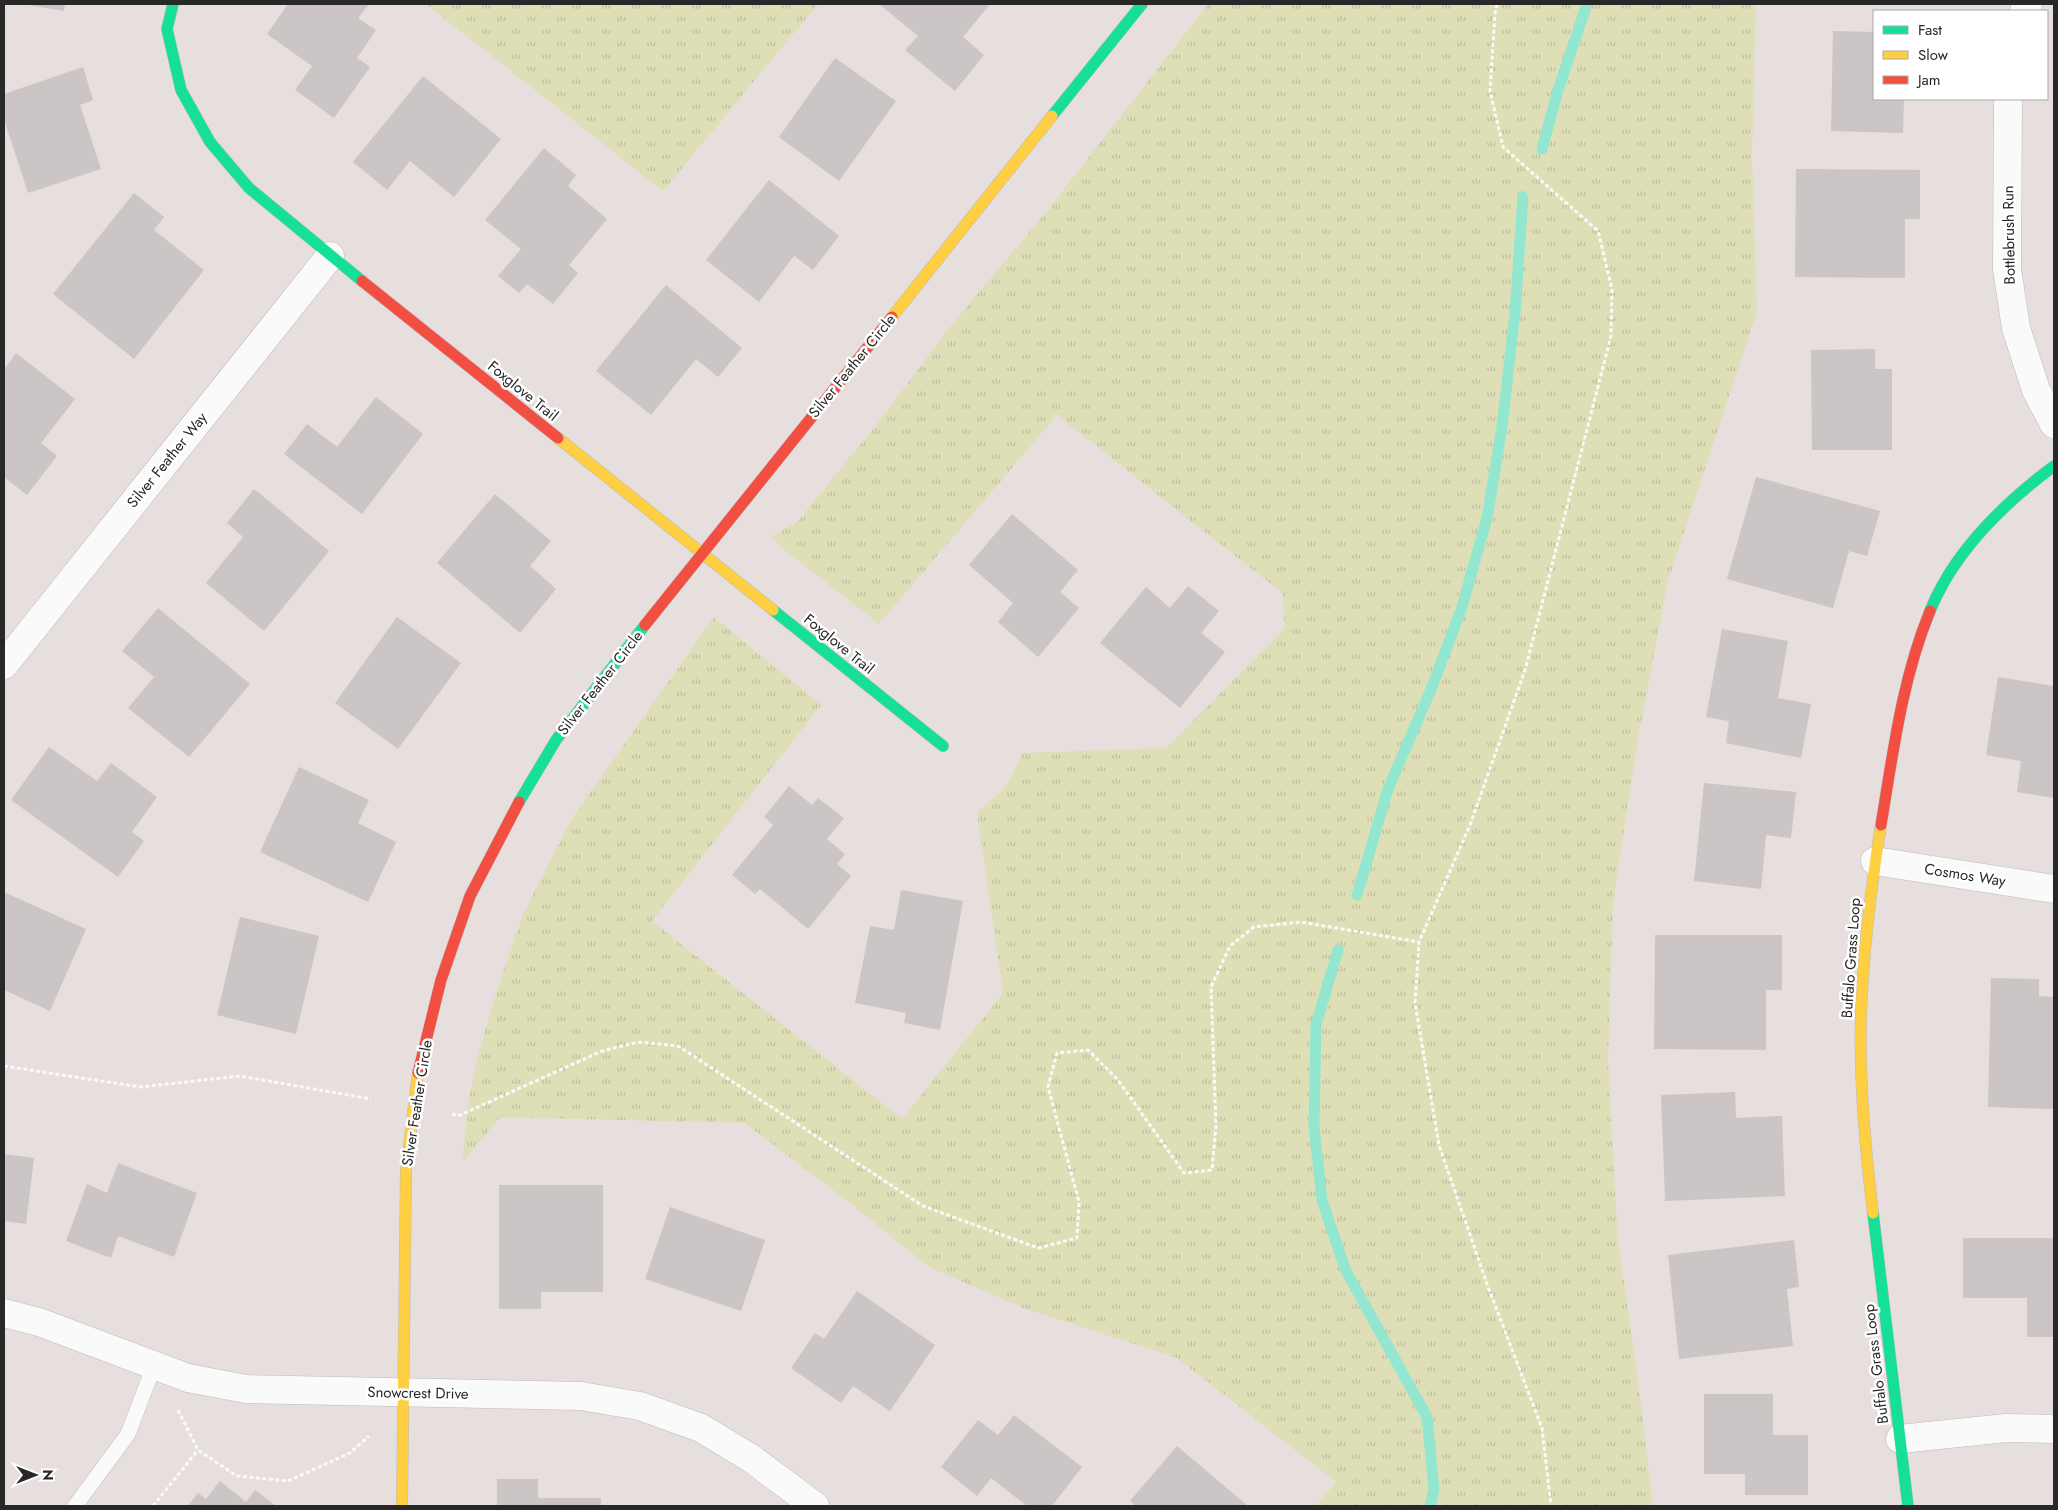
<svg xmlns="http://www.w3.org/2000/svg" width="2058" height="1510" font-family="Jost,sans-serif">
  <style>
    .grass { fill: url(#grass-tufts) }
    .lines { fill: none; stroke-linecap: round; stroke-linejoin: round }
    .stream { stroke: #93e7d0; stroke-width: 11 }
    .building { fill: #cbc5c5 }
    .lane-casing { stroke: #bdbcbc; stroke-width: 16 }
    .street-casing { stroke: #bdbcbc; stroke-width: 29 }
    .fast-casing { stroke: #bdbcbc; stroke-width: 12 }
    .slow-casing { stroke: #bdbcbc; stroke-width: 12 }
    .jam-casing { stroke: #bdbcbc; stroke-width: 12 }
    .path { stroke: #fbfafa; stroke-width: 3; stroke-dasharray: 4 2.5; stroke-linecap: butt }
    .lane { stroke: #fbfafa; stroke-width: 15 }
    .street { stroke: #fbfafa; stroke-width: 28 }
    .fast { stroke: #16e098; stroke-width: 11 }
    .slow { stroke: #ffcf43; stroke-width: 11 }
    .jam { stroke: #f24e42; stroke-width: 11 }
    .labels { text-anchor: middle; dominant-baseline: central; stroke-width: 5; stroke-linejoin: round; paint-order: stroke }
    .street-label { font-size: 15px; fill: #282828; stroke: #fff }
  </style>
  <defs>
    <pattern id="grass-tufts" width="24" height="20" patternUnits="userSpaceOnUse" patternTransform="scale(1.25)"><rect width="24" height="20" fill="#dedfb7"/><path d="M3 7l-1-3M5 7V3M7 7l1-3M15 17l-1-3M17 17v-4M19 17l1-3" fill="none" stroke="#bebf9d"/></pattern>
  </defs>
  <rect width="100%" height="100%" fill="#e7dede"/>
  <g class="grass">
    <path d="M 426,4 L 818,4 L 663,191 Z"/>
    <path d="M 1208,4 L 1756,4 L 1752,155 L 1757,311 L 1668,581 L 1638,739 L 1613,902 L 1608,1064 L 1618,1240 L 1638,1379 L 1653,1506 L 1316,1506 L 1336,1482 L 1177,1358 L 1023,1308 L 929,1267 L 846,1200 L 745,1123 L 500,1117 L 462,1163 L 469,1098 L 478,1055 L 497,991 L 523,914 L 571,820 L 714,617 L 821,705 L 652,921 L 902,1119 L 1003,993 L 977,812 C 1002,792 1011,783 1022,753 L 1166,748 L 1285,628 L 1282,593 L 1057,415 L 879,624 L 782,548 L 772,536 L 797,522 L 874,428 L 950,327 L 1051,206 Z"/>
  </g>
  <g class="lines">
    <g class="stream">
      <path d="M 1542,149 L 1558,90 L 1587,4"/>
      <path d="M 1357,895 L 1388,789 L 1432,687 L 1462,607 L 1487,518 L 1502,427 L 1515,312 L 1523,197"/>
      <path d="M 1338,950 L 1316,1025 L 1314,1127 L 1322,1200 L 1345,1269 L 1427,1417 L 1434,1490 L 1430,1506"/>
    </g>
  </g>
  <g class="building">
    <path d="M 22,4 L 65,4 L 64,11 Z"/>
    <path d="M 288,4 L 369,4 L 358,18 L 376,30 L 357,58 L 370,67 L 334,118 L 295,90 L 312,66 L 267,34 Z"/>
    <path d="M 879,4 L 990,4 L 963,37 L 984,55 L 955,91 L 905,50 L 918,36 Z"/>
    <path d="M 1833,31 L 1874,32 L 1874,99 L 1904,99 L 1903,133 L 1831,131 Z"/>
    <path d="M 835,58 L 896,101 L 839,181 L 779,137 Z"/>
    <path d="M 83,67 L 93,100 L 80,105 L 101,169 L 28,193 L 4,119 L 4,94 Z"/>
    <path d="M 423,76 L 501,139 L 454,197 L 410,161 L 387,190 L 353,162 Z"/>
    <path d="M 544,148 L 576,175 L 568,186 L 607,219 L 569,265 L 578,273 L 553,304 L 527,284 L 519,293 L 498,276 L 521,249 L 485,220 Z"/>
    <path d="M 1796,169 L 1920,170 L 1920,219 L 1905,219 L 1905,278 L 1795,277 Z"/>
    <path d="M 769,180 L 839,236 L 813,270 L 794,256 L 759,302 L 706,260 Z"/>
    <path d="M 134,193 L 164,217 L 154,230 L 204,270 L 134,359 L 53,294 Z"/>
    <path d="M 666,285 L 742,348 L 718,377 L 696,359 L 651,415 L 596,371 Z"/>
    <path d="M 1875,349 L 1875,369 L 1892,369 L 1892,450 L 1812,450 L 1811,350 Z"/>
    <path d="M 16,353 L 75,399 L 41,443 L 57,456 L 27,495 L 4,477 L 4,370 Z"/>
    <path d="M 376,397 L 423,434 L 362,514 L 284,454 L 307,424 L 337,447 Z"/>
    <path d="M 1756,477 L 1880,511 L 1867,556 L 1849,551 L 1833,608 L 1727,579 Z"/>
    <path d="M 254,489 L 329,551 L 264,631 L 206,583 L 243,537 L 227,523 Z"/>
    <path d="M 495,494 L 551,541 L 530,566 L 556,589 L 520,633 L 437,563 Z"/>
    <path d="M 1012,514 L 1078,570 L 1060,592 L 1079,608 L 1038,657 L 998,622 L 1013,603 L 969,565 Z"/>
    <path d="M 1188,586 L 1219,611 L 1201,633 L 1225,652 L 1180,708 L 1100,643 L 1146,587 L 1170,608 Z"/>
    <path d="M 158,608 L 250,684 L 189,757 L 128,708 L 154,677 L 122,651 Z"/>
    <path d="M 397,617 L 461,663 L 398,749 L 335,703 Z"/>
    <path d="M 1722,629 L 1788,641 L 1778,698 L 1811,704 L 1801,758 L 1726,743 L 1729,721 L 1706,717 Z"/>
    <path d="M 1998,677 L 2054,686 L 2054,798 L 2017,792 L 2021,761 L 1986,755 Z"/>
    <path d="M 49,747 L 97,781 L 111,763 L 157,797 L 132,832 L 144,841 L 118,877 L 11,800 Z"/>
    <path d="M 299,767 L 369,800 L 358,823 L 396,842 L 368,902 L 260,852 Z"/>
    <path d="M 1704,783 L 1796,792 L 1791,838 L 1766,835 L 1761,889 L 1694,881 Z"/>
    <path d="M 789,786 L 812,805 L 818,798 L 844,818 L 827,839 L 845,854 L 837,864 L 851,876 L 808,929 L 760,889 L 755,894 L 732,875 L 773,825 L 764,817 Z"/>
    <path d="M 901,890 L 963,901 L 940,1030 L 904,1023 L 906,1013 L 855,1003 L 870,926 L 894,930 Z"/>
    <path d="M 4,892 L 86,929 L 50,1011 L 4,990 Z"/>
    <path d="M 240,917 L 319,936 L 296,1034 L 217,1015 Z"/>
    <path d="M 1655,935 L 1782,935 L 1782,990 L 1766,990 L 1766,1050 L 1654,1049 Z"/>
    <path d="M 1991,978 L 2039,979 L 2039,996 L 2054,997 L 2054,1109 L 1988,1107 Z"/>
    <path d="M 1735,1092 L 1736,1118 L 1782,1116 L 1785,1196 L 1665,1201 L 1661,1095 Z"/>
    <path d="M 4,1154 L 34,1158 L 26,1224 L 4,1221 Z"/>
    <path d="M 118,1163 L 197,1193 L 174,1257 L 118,1236 L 111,1258 L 66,1241 L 87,1184 L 107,1193 Z"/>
    <path d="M 499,1185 L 603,1185 L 603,1292 L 541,1292 L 541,1309 L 499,1309 Z"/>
    <path d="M 670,1207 L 765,1240 L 741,1311 L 645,1279 Z"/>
    <path d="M 1963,1238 L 2054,1238 L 2054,1337 L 2027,1337 L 2027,1298 L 1963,1298 Z"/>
    <path d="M 1794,1240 L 1799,1287 L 1787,1289 L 1793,1346 L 1679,1359 L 1668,1255 Z"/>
    <path d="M 857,1291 L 935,1345 L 890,1411 L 853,1386 L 841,1403 L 791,1368 L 815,1333 L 824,1339 Z"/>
    <path d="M 1704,1394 L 1773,1394 L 1773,1435 L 1808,1435 L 1808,1495 L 1745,1495 L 1745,1474 L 1704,1474 Z"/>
    <path d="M 1014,1415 L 1082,1467 L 1052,1506 L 1027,1506 L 991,1478 L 977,1496 L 941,1467 L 978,1420 L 998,1435 Z"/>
    <path d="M 1177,1446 L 1248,1506 L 1136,1506 L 1130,1501 Z"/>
    <path d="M 497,1479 L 538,1479 L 538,1498 L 601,1498 L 601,1506 L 497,1506 Z"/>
    <path d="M 220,1481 L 246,1502 L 255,1490 L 276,1506 L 188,1506 L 198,1493 L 206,1499 Z"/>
  </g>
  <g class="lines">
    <defs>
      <path id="lane" d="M 75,1506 L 128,1434 L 154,1366"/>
      <g id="street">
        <path d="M 2024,11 L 2028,4"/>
        <path d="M 2008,99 L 2007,269 L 2016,328 L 2036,390 L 2054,424"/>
        <path d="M 4,665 L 330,256"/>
        <path d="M 1875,861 L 2054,889"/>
        <path d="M 4,1313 L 39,1322 L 188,1378 L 246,1389 L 581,1396 L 640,1406 L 701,1428 L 752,1459 L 815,1506"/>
        <path d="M 1900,1439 L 2006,1428 L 2054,1429"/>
      </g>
      <g id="fast">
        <path d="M 173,4 L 167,29 L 181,90 L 210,142 L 249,188 L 362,281"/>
        <path d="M 1052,116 L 1142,4"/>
        <path d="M 773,610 L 943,746"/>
        <path d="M 1930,611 C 1954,551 2003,504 2054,466"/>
        <path d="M 519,802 L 556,740 L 645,625"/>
        <path d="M 1873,1213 L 1908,1506"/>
      </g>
      <g id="slow">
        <path d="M 892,317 L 1052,116"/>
        <path d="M 558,438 L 773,610"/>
        <path d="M 1873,1213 C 1865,1148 1859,1081 1861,1015 C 1863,951 1871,888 1881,825"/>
        <path d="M 402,1506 L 406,1171 L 418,1073"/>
      </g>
      <g id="jam">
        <path d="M 362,281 L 558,438"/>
        <path d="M 645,625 L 892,317"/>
        <path d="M 1881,825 C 1893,753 1902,679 1930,611"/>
        <path d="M 418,1073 L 441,980 L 470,896 L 519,802"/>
      </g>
    </defs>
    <use href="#lane" class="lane-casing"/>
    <use href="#street" class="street-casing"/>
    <use href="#fast" class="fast-casing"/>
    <use href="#slow" class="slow-casing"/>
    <use href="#jam" class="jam-casing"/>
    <g class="path">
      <path d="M 1497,4 L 1495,14 L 1490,91 L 1503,147 L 1598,231 L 1612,289 L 1611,336 L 1525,670 L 1470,825 L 1419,942 L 1415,1003 L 1439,1145 L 1487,1284 L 1542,1428 L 1551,1506"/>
      <path d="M 4,1066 L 140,1087 L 240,1076 L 371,1099"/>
      <path d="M 452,1114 L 458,1116 L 602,1051 L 638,1042 L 678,1046 L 923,1206 L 1038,1248 L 1077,1238 L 1079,1202 L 1048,1087 L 1057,1053 L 1088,1050 L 1118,1080 L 1184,1173 L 1212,1170 L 1216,1126 L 1211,987 L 1230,946 L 1254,927 L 1301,922 L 1419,942"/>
      <path d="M 178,1410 L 198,1450 L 237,1476 L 288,1481 L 350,1453 L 369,1436"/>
      <path d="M 153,1506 L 198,1450"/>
    </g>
    <use href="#lane" class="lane"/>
    <use href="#street" class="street"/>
    <use href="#fast" class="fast"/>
    <use href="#slow" class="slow"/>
    <use href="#jam" class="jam"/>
  </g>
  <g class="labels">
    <g class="street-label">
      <text transform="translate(2009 235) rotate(-91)">Bottlebrush Run</text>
      <text transform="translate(852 366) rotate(-51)">Silver Feather Circle</text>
      <text transform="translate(523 391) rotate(39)">Foxglove Trail</text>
      <text transform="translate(167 460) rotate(-51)">Silver Feather Way</text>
      <text transform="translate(839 644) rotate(39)">Foxglove Trail</text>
      <text transform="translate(600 683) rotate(-52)">Silver Feather Circle</text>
      <text transform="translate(1965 875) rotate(9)">Cosmos Way</text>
      <text transform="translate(1851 958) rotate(-86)">Buffalo Grass Loop</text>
      <text transform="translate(417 1103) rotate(-81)">Silver Feather Circle</text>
      <text transform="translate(1876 1364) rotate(-97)">Buffalo Grass Loop</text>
      <text transform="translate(418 1393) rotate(1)">Snowcrest Drive</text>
    </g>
  </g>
  <rect width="2058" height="1510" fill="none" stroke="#282828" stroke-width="10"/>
  <rect x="1873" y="10" width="175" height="90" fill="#ffffff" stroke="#a9a9a9"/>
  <rect x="1883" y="26" width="25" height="8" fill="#16e098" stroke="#a9a9a9"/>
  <text x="1918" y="35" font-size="15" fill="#282828">Fast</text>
  <rect x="1883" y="51" width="25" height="8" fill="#ffcf43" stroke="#a9a9a9"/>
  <text x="1918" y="60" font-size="15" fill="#282828">Slow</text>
  <rect x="1883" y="76" width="25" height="8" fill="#f24e42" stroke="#a9a9a9"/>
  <text x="1918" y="85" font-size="15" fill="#282828">Jam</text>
  <g transform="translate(35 1475) rotate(90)" stroke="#ffffff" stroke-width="4" paint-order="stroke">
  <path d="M0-4L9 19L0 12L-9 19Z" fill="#282828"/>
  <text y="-8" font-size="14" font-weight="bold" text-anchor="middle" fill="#282828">N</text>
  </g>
</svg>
